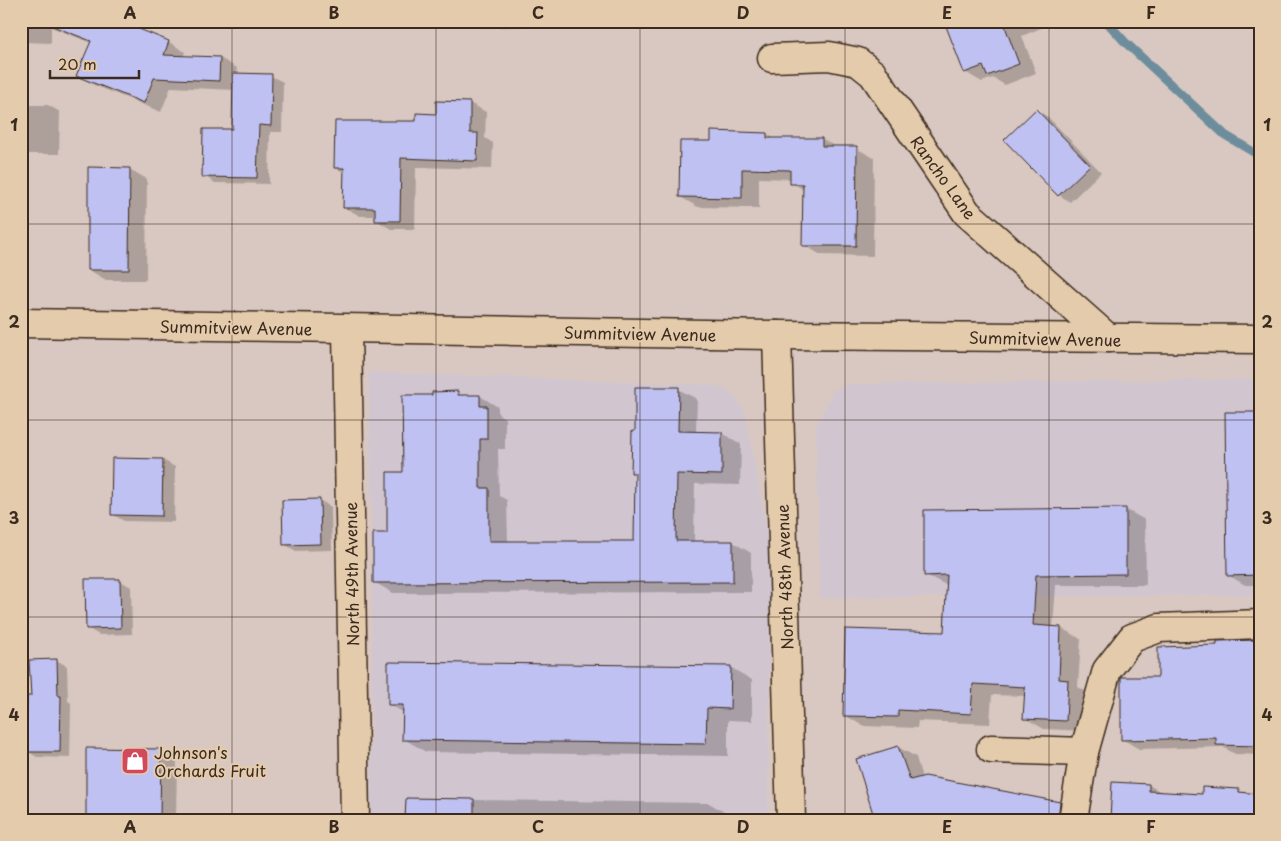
<svg xmlns="http://www.w3.org/2000/svg" width="1281" height="841" font-family="'Playpen Sans',sans-serif">
  <style>
    .built { fill: #d1c6d0 }
    .shadow { fill: #0003 }
    .lines { fill: none; stroke-linecap: round; stroke-linejoin: round }
    .stream { stroke: #6d8d9c; stroke-width: 9 }
    .building { fill: #bfc1f3; stroke: #3b2a1e }
    .street-casing { stroke: #3b2a1e; stroke-width: 31 }
    .primary-casing { stroke: #3b2a1e; stroke-width: 31 }
    .street { stroke: #e4cbac; stroke-width: 28 }
    .primary { stroke: #e4cbac; stroke-width: 28 }
    .grid { fill: none; stroke: #3b2a1e; stroke-width: 1; stroke-opacity: 0.55 }
    .labels { text-anchor: middle; dominant-baseline: central; stroke-width: 4; stroke-linejoin: round; paint-order: stroke }
    .street-label { font-size: 16px; fill: #3b2a1e; stroke: #e4cbac }
    .poi-label { font-size: 16px; fill: #3b2a1e; stroke: #e4cbac; text-anchor: start }
    .neatline { fill: none; stroke: #3b2a1e; stroke-width: 2 }
    .grid-label { font-size: 16px; text-anchor: middle; font-weight: bold; fill: #3b2a1e }
  </style>
  <rect width="100%" height="100%" fill="#d9c8c1"/>
  <filter id="ink" filterUnits="userSpaceOnUse"><feTurbulence type="fractalNoise" baseFrequency=".02" numOctaves="2"/><feDisplacementMap in="SourceGraphic" scale="10" xChannelSelector="R" yChannelSelector="G"/><feConvolveMatrix kernelMatrix="1 2 1 2 8 2 1 2 1" color-interpolation-filters="sRGB"/></filter>
  <g filter="url(#ink)">
    <g class="built">
      <path d="M 369,372 L 713,385 L 728,391 L 745,411 L 770,549 L 768,820 L 371,820 L 372,543 Z"/>
      <path d="M 1260,379 L 1260,595 L 820,598 L 816,426 L 834,389 L 851,384 Z"/>
    </g>
    <g class="shadow">
      <path d="M 21,21 L 116,21 L 169,42 L 185,52 L 183,57 L 220,58 L 237,68 L 236,75 L 271,76 L 283,82 L 282,132 L 270,132 L 269,184 L 215,183 L 204,176 L 233,131 L 234,90 L 171,87 L 161,112 L 94,85 L 78,76 L 91,43 L 51,27 L 51,43 L 21,42 Z"/>
      <path d="M 471,21 L 538,21 L 538,26 L 482,28 Z"/>
      <path d="M 945,21 L 1038,21 L 1041,28 L 1022,36 L 1036,73 L 1005,85 L 993,78 L 982,82 L 965,72 Z"/>
      <path d="M 437,102 L 470,103 L 486,112 L 485,138 L 493,143 L 492,169 L 416,167 L 415,229 L 391,229 L 376,220 L 376,216 L 360,216 L 344,207 L 345,173 L 336,168 L 417,123 L 437,115 Z"/>
      <path d="M 21,105 L 48,105 L 60,112 L 59,154 L 21,154 Z"/>
      <path d="M 1036,110 L 1048,117 L 1101,172 L 1070,202 L 1059,195 Z"/>
      <path d="M 767,134 L 775,139 L 822,139 L 837,148 L 856,148 L 874,158 L 873,256 L 821,255 L 804,245 L 804,190 L 792,183 L 792,179 L 759,178 L 759,208 L 698,207 L 680,197 L 712,143 Z"/>
      <path d="M 129,169 L 147,179 L 146,280 L 106,280 L 89,270 Z"/>
      <path d="M 678,389 L 697,399 L 696,433 L 722,433 L 741,444 L 740,485 L 695,484 L 694,542 L 733,542 L 751,553 L 751,592 L 393,593 L 374,582 L 404,473 L 433,396 L 457,393 L 463,396 L 480,396 L 498,407 L 498,414 L 505,418 L 505,449 L 498,449 L 499,496 L 507,500 L 508,542 L 636,542 L 637,475 L 632,472 L 637,432 Z"/>
      <path d="M 1260,413 L 1260,585 L 1245,585 L 1228,575 Z"/>
      <path d="M 113,459 L 163,460 L 175,467 L 174,522 L 124,521 L 112,514 Z"/>
      <path d="M 319,500 L 331,507 L 332,550 L 296,551 L 284,544 Z"/>
      <path d="M 1125,509 L 1145,520 L 1146,585 L 1056,585 L 1053,627 L 1061,628 L 1081,639 L 1078,687 L 1087,692 L 1085,731 L 1044,729 L 1025,718 L 1026,696 L 992,695 L 990,724 L 918,721 L 917,728 L 864,726 L 844,715 L 945,633 L 948,586 L 926,575 Z"/>
      <path d="M 119,580 L 131,587 L 132,634 L 99,635 L 87,628 Z"/>
      <path d="M 1260,642 L 1260,755 L 1235,754 L 1223,747 L 1139,749 L 1122,739 L 1160,678 L 1218,646 L 1218,643 Z"/>
      <path d="M 56,660 L 67,666 L 68,701 L 71,703 L 70,758 L 37,757 L 27,751 L 32,697 Z"/>
      <path d="M 730,667 L 752,680 L 752,721 L 728,720 L 728,756 L 426,752 L 404,739 L 404,713 L 389,704 Z"/>
      <path d="M 898,747 L 916,757 L 922,778 L 1058,803 L 1075,813 L 1074,820 L 876,820 Z"/>
      <path d="M 161,750 L 177,759 L 176,820 L 87,820 Z"/>
      <path d="M 1149,785 L 1163,793 L 1203,795 L 1238,790 L 1245,794 L 1111,820 Z"/>
      <path d="M 407,799 L 709,803 L 729,815 L 729,820 L 407,820 Z"/>
    </g>
    <g class="lines">
      <path class="stream" d="M 1106,21 L 1125,42 L 1225,135 L 1260,156"/>
    </g>
    <g class="building">
      <path d="M 46,21 L 119,21 L 169,41 L 164,55 L 220,57 L 219,81 L 154,78 L 144,103 L 76,76 L 91,41 L 45,23 Z"/>
      <path d="M 944,21 L 1003,21 L 1019,64 L 987,76 L 983,66 L 964,73 Z"/>
      <path d="M 233,73 L 272,74 L 271,126 L 259,125 L 257,178 L 202,177 L 203,129 L 232,129 Z"/>
      <path d="M 436,101 L 470,102 L 470,133 L 478,133 L 477,161 L 401,158 L 400,221 L 375,221 L 375,208 L 343,208 L 344,168 L 334,168 L 335,121 L 416,121 L 416,113 L 436,114 Z"/>
      <path d="M 1036,109 L 1090,165 L 1058,196 L 1004,140 Z"/>
      <path d="M 711,131 L 767,133 L 767,138 L 822,138 L 822,146 L 857,146 L 856,246 L 802,246 L 803,184 L 790,184 L 790,170 L 742,169 L 742,198 L 679,197 L 680,141 L 711,141 Z"/>
      <path d="M 88,167 L 130,168 L 129,270 L 88,270 Z"/>
      <path d="M 635,387 L 679,387 L 678,431 L 722,432 L 722,475 L 677,474 L 676,541 L 733,541 L 733,582 L 373,583 L 373,533 L 387,533 L 387,472 L 403,472 L 402,395 L 432,395 L 432,392 L 458,391 L 458,395 L 480,395 L 480,406 L 487,406 L 487,439 L 480,439 L 480,488 L 489,488 L 489,541 L 634,541 L 635,473 L 631,473 L 632,431 L 635,431 Z"/>
      <path d="M 1225,412 L 1260,412 L 1260,575 L 1227,576 Z"/>
      <path d="M 112,458 L 163,459 L 162,516 L 111,515 Z"/>
      <path d="M 320,499 L 321,544 L 283,545 L 282,500 Z"/>
      <path d="M 1126,508 L 1126,574 L 1036,575 L 1033,625 L 1061,627 L 1059,679 L 1068,680 L 1066,721 L 1023,719 L 1025,687 L 973,684 L 971,714 L 898,710 L 898,717 L 843,716 L 845,629 L 944,632 L 947,575 L 924,576 L 924,510 Z"/>
      <path d="M 85,579 L 120,579 L 121,628 L 86,629 Z"/>
      <path d="M 1258,640 L 1260,746 L 1216,745 L 1216,738 L 1121,740 L 1121,677 L 1158,677 L 1158,647 L 1217,645 L 1217,641 Z"/>
      <path d="M 57,659 L 58,696 L 61,696 L 60,752 L 26,752 L 27,696 L 31,696 L 29,660 Z"/>
      <path d="M 388,662 L 731,666 L 730,709 L 707,708 L 706,744 L 402,740 L 403,705 L 388,705 Z"/>
      <path d="M 898,746 L 910,780 L 925,776 L 1060,802 L 1058,820 L 875,820 L 856,759 Z"/>
      <path d="M 86,748 L 161,749 L 160,820 L 86,820 Z"/>
      <path d="M 1112,782 L 1149,784 L 1149,791 L 1202,794 L 1202,787 L 1239,789 L 1239,792 L 1260,794 L 1260,820 L 1110,820 Z"/>
      <path d="M 406,798 L 474,799 L 474,820 L 405,820 Z"/>
    </g>
    <g class="lines">
      <defs>
        <g id="street">
          <path d="M 772,58 L 829,56 L 858,62 L 873,74 L 967,213 L 1108,338"/>
          <path d="M 347,329 L 355,820"/>
          <path d="M 777,335 L 791,820"/>
          <path d="M 991,749 L 1084,752"/>
          <path d="M 1073,820 L 1084,752 L 1107,670 L 1132,638 L 1159,628 L 1260,624"/>
        </g>
        <path id="primary" d="M 21,323 L 777,335 L 1260,339"/>
      </defs>
      <use href="#street" class="street-casing"/>
      <use href="#primary" class="primary-casing"/>
      <use href="#street" class="street"/>
      <use href="#primary" class="primary"/>
    </g>
  </g>
  <path class="grid" d="M 232,21 L 232,820M 436,21 L 436,820M 640,21 L 640,820M 845,21 L 845,820M 1049,21 L 1049,820M 21,224 L 1260,224M 21,420 L 1260,420M 21,617 L 1260,617"/>
  <defs>
    <symbol id="shop-square" viewBox="-11 -11 22 22"><rect x="-9" y="-9" width="18" height="18" rx="4" fill="#d1495b" stroke="#e4cbac"/><path d="M-5-2.5h2.3a2.7 3.5 0 0 1 5.4 0H5L5.5 6h-11ZM-1.5-2.5h3a1.5 2.3 0 0 0-3 0Z" fill="#fff"/></symbol>
  </defs>
  <g fill-rule="evenodd">
    <use href="#shop-square" x="119" y="745" width="32" height="32"/>
  </g>
  <g class="labels">
    <g class="street-label">
      <text transform="translate(944 177) rotate(54)">Rancho Lane</text>
      <text transform="translate(236 327) rotate(1)">Summitview Avenue</text>
      <text transform="translate(640 333) rotate(1)">Summitview Avenue</text>
      <text transform="translate(1045 338) rotate(1)">Summitview Avenue</text>
      <text transform="translate(351 574) rotate(-91)">North 49th Avenue</text>
      <text transform="translate(784 577) rotate(-92)">North 48th Avenue</text>
    </g>
    <g class="poi-label">
      <text x="154" y="752">Johnson's<tspan x="154" dy="18">Orchards Fruit</tspan></text>
    </g>
  </g>
  <rect width="1281" height="841" fill="none" stroke="#e4cbac" stroke-width="55"/>
  <path d="M50 70v8h89v-8" fill="none" stroke="#3b2a1e" stroke-width="2.5"/>
  <text x="58" y="70" font-size="15" fill="#3b2a1e" stroke="#e4cbac" stroke-width="4" paint-order="stroke">20 m</text>
  <rect x="28" y="28" width="1226" height="786" class="neatline"/>
  <g class="grid-label">
    <text x="130" y="19">A</text>
    <text x="334" y="19">B</text>
    <text x="538" y="19">C</text>
    <text x="743" y="19">D</text>
    <text x="947" y="19">E</text>
    <text x="1151" y="19">F</text>
    <text x="14" y="131">1</text>
    <text x="1267" y="131">1</text>
    <text x="14" y="328">2</text>
    <text x="1267" y="328">2</text>
    <text x="14" y="524">3</text>
    <text x="1267" y="524">3</text>
    <text x="14" y="721">4</text>
    <text x="1267" y="721">4</text>
    <text x="130" y="833">A</text>
    <text x="334" y="833">B</text>
    <text x="538" y="833">C</text>
    <text x="743" y="833">D</text>
    <text x="947" y="833">E</text>
    <text x="1151" y="833">F</text>
  </g>
</svg>
